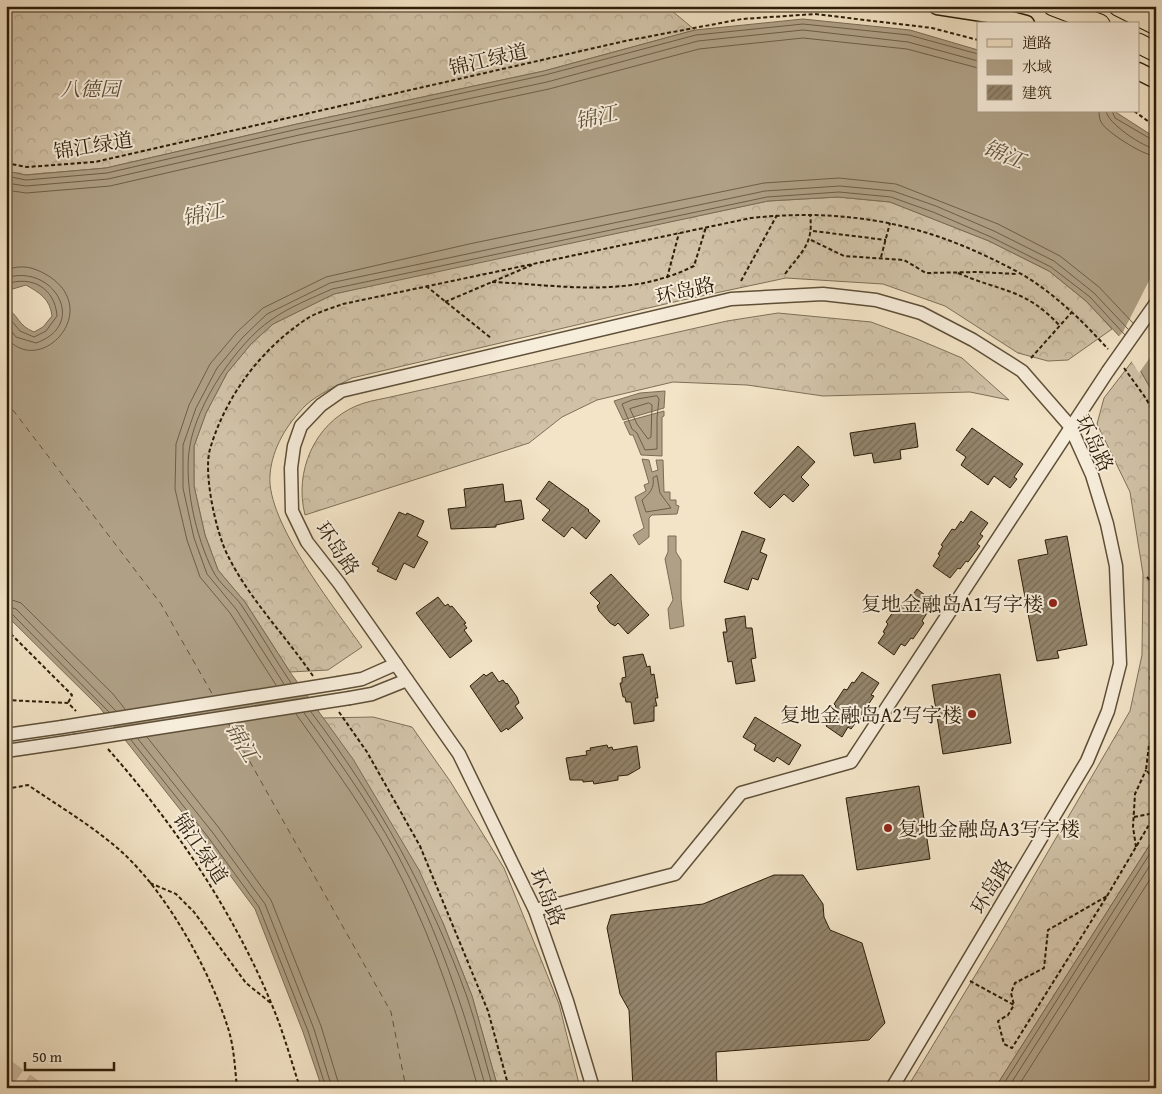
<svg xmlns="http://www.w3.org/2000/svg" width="1162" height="1094" font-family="'Gentium Book Plus','Noto Serif SC',serif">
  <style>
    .forest { fill: url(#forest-crowns); stroke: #7e7058 }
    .water { fill: #afa086; stroke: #7b6c54 }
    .pier { fill: #f3e4c7 }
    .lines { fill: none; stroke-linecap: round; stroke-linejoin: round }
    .shore { stroke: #6e5e47; stroke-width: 1 }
    .ferry { stroke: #60513a; stroke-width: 1; stroke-dasharray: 6 5; stroke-linecap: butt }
    .building { fill: url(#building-hatch); stroke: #2c1d08 }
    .major-tunnel { stroke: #cbbca1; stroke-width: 16; stroke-dasharray: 16 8; stroke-linecap: butt }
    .minor-casing { stroke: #5e4f38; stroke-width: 15 }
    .major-casing { stroke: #2c1d08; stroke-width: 19 }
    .highway-casing { stroke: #2c1d08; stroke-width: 21 }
    .path { stroke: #2c1d08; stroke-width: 2; stroke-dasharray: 4 2.5; stroke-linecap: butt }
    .minor { stroke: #f7eddb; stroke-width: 12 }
    .major { stroke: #f3e4c7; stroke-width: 16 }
    .highway { stroke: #f3e4c7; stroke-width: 19 }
    .minor-bridge-casing { stroke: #5e4f38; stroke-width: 15; stroke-linecap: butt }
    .minor-bridge { stroke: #f7eddb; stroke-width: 12 }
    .poi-dot { fill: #8f2418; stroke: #f7eddb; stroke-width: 2 }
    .labels { text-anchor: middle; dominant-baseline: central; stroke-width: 4; stroke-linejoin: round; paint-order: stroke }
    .street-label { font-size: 20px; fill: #2c1d08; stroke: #f7eddb }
    .park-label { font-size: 20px; font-style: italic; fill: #5e4f38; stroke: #f7eddb }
    .poi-label { font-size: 20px; fill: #2c1d08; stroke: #f7eddb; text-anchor: end }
    .water-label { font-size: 21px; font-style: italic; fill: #60513a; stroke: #f7eddb }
  </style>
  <defs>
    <pattern id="forest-crowns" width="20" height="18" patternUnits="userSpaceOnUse" patternTransform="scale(1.25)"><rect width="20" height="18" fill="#d1c2a7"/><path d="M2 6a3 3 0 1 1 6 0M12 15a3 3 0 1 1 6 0" fill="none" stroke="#b4a68e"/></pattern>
    <pattern id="building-hatch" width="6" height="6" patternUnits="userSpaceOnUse" patternTransform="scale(1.25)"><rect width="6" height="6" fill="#93846b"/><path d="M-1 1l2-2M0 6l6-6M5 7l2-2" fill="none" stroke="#786b56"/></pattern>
  </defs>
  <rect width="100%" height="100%" fill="#f3e4c7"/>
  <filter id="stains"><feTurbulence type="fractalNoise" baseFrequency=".004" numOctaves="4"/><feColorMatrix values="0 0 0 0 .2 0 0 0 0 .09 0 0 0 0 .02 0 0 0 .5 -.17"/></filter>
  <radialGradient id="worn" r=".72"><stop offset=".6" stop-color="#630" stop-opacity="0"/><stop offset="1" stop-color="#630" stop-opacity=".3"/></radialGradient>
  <g class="forest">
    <path d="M 6,6 L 666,6 L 695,30 L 544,71 L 297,124 L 106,168 L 25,175 L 6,171 Z"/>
    <path d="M 838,197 L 890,202 L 989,241 L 1049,271 L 1086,301 L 1112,329 L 1068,360 L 1048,361 L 1018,353 L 945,306 L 883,284 L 786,278 L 678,301 L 352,378 C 337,386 318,394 306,405 C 287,424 272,448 270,475 C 266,522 335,608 362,647 L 328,670 L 290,672 L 245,602 L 218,570 L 205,535 L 194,486 L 194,446 L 206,413 L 227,373 L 251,344 L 273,324 L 334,294 L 409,277 L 768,201 Z"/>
    <path d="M 778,313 L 871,322 L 917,339 L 962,358 L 1009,400 L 970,392 L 823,396 L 747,385 L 673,382 L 597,400 L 562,417 L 529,443 L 305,515 C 294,472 314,424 356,406 C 365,402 376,400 386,398 L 727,321 Z"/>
    <path d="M 1134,359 L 1156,398 L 1156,835 L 995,1088 L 907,1088 L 996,941 L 1130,711 L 1142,655 L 1143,574 L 1130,492 L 1097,424 L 1104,398 Z"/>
    <path d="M 373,717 L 412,727 L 450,781 L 504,868 L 559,1004 L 580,1088 L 498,1088 L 472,996 L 443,923 L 322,718 Z"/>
  </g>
  <g class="water">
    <path d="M 803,19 L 910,30 L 978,50 L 978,111 L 1114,111 L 1156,138 L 1156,398 L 1123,340 L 1086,301 L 1049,271 L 989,241 L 890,202 L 838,197 L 768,201 L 334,294 L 273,324 L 251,344 L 227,373 L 206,413 L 194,446 L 194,486 L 205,535 L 218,570 L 245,602 L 290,672 L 353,759 L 419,870 L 443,923 L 472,996 L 498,1088 L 322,1088 L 303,1032 L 255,909 L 204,840 L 100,708 L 6,615 L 6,308 C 19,315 17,325 34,332 L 43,327 L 52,316 C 50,299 40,293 26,285 L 6,291 L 6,171 L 26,175 L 106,168 L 297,124 L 544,71 L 695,30 Z"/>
    <path d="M 665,391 L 664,408 L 623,420 L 614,401 L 640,393 Z"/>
    <path d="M 664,411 L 664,416 L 662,417 L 662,456 L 641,455 L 633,435 L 630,435 L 624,422 Z"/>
    <path d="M 642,459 L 649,460 L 652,472 L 658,470 L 656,460 L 663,460 L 664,492 L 670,492 L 670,500 L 676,500 L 676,505 L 679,506 L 677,514 L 652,515 L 649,518 L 649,537 L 639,545 L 633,535 L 644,528 L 635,497 L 646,491 L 644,485 L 649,483 Z"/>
    <path d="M 668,536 L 676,536 L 676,552 L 681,560 L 681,599 L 684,626 L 670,629 L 668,609 L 673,600 L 665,559 L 668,552 Z"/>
    <path d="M 1156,835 L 1156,1088 L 995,1088 Z"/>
  </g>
  <path class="pier" d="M 1156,267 L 1156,349 L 1139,373 L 1117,338 L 1123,332 Z"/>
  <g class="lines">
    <g class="shore">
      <path d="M 1099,111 C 1099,117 1100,122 1104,126 C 1112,135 1144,156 1156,156"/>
      <path d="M 1106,111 C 1107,123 1144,148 1156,149"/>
      <path d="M 1112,111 L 1115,118 L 1156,142"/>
      <path d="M 6,176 L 26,180 L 107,173 L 298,129 L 545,75 L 696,35 L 803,24 L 909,35 L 978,54"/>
      <path d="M 6,183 L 26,186 L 108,179 L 299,135 L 547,82 L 698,41 L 803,30 L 908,42 L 978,61"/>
      <path d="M 6,190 L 26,193 L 110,186 L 301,142 L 549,89 L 699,49 L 803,38 L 907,49 L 978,68"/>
      <path d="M 6,270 C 22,264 33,267 47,275 C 105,310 39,380 6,337"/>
      <path d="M 6,278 C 52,262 90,324 36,343 L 16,337 L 6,324"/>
      <path d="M 6,284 C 32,275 55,288 57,316 L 46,331 L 34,337 L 20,331 L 6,314"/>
      <path d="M 657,396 L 659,399 L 657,418 L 657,449 L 645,450 L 637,433 L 632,429 L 622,404 L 632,400 Z"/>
      <path d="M 649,403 L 652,405 L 651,437 L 648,439 L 637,424 L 630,409 Z"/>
      <path d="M 657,476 L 660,493 L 671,508 L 646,512 L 642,500 C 649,494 655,488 653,478 Z"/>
      <path d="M 6,598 L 21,603 L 113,694 L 125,709"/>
      <path d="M 6,606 L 16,609 L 116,711"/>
      <path d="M 6,612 L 12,614 L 109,712"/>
      <path d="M 291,683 C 274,658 259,631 242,606 C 234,594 219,584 213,571 C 196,538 183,482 190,445 C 197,404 237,343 271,320 C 289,307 312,298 332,289 L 767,197 L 839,192 L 891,197 L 933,212 L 991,237 L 1051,267 L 1090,297 L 1125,335"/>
      <path d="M 284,684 L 236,609 L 207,574 L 194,538 L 183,488 L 183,445 L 196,408 L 217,368 L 243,337 L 267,314 L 330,283 L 765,191 L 840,186 L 893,191 L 936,206 L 994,231 L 1054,261 L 1094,293 L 1128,329"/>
      <path d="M 276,685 L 230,613 L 200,577 L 187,540 L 175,489 L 176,444 L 189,405 L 210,364 L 237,332 L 263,308 L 326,277 L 469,244 L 764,183 L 839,178 L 896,184 L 998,224 L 1060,256 L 1099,287 L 1133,323"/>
      <path d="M 311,712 C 377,799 430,894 467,997 C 477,1026 484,1058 493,1088"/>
      <path d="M 304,713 C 342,765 380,818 409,877 C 443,945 465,1015 486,1088"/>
      <path d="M 296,714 C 334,768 374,821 403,881 C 436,949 458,1015 478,1088"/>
      <path d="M 147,737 L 219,828 L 271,900 L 321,1026 L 340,1088"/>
      <path d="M 138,739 L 213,833 L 265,904 L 314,1029 L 332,1088"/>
      <path d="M 131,740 L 208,837 L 259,907 L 308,1031 L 326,1088"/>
      <path d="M 1001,1088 L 1156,844"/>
      <path d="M 1008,1088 L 1156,856"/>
      <path d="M 1017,1088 L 1156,870"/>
    </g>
    <g class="ferry">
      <path d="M 6,401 L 161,604 L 214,697"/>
      <path d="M 228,723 L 391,1012 L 406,1088"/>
    </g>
  </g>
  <g class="building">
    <path d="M 915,423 L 918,447 L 900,450 L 901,459 L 874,463 L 872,453 L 854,456 L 850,433 Z"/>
    <path d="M 972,428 L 1023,464 L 1014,477 L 1017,479 L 1010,488 L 994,476 L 988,485 L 961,465 L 966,457 L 956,450 Z"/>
    <path d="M 798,446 L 815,462 L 801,477 L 809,485 L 793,502 L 784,494 L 770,508 L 754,493 Z"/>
    <path d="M 549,481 L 589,510 L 588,511 L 600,521 L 586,539 L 572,527 L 564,537 L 542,520 L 550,510 L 536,499 Z"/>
    <path d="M 503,484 L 505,502 L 521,500 L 524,519 L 496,525 L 496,527 L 451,529 L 448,509 L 466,507 L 464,489 Z"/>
    <path d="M 971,511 L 988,523 L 980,534 L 983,536 L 977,544 L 980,546 L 968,562 L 966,561 L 960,569 L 958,568 L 950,578 L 933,566 L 940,555 L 938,554 L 943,546 L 941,545 L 952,529 L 955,530 L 961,521 L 963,523 Z"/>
    <path d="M 399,512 L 406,515 L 407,513 L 424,521 L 417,536 L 428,542 L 414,568 L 404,563 L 396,580 L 377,571 L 379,568 L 372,564 Z"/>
    <path d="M 742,531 L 765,539 L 760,552 L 767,555 L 758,580 L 752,578 L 748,590 L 724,582 Z"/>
    <path d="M 1067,536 L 1087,645 L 1057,651 L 1059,658 L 1037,661 L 1018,560 L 1048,554 L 1045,540 Z"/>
    <path d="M 611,574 L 649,615 L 628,634 L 618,623 L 615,626 L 610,623 L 599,611 L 597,606 L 600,603 L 590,593 Z"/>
    <path d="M 917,589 L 932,600 L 924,611 L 927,613 L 922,621 L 924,623 L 913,639 L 911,638 L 905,646 L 901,644 L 894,655 L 878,643 L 885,633 L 883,632 L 888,624 L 886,622 L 898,605 L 900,607 L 905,599 L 908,601 Z"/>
    <path d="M 438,597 L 445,606 L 448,604 L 450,607 L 452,606 L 466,623 L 464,624 L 467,628 L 464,630 L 472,641 L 450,658 L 416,613 Z"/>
    <path d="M 745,616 L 746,628 L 752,628 L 756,658 L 751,659 L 755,681 L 736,684 L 732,661 L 728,662 L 723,632 L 727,632 L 725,619 Z"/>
    <path d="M 643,654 L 647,667 L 650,666 L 651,675 L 654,674 L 658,698 L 655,698 L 657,706 L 654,706 L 654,721 L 634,724 L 631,702 L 626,702 L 625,697 L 623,697 L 620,683 L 622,683 L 622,678 L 626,677 L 623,657 Z"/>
    <path d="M 492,672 L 499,682 L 503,680 L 506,684 L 507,683 L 517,697 L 519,703 L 515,706 L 523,718 L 508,730 L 507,728 L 501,732 L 470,686 L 484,674 L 486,676 Z"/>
    <path d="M 862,672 L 879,683 L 871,695 L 874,696 L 868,705 L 870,706 L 860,721 L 858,720 L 851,729 L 848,727 L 842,737 L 826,726 L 833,716 L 830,714 L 836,706 L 834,704 L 844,689 L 847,690 L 852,682 L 854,683 Z"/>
    <path d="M 1000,674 L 1011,743 L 943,754 L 932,685 Z"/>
    <path d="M 755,717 L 801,745 L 789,765 L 777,757 L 774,762 L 754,750 L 756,745 L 743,737 Z"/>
    <path d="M 607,745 L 608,748 L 612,747 L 613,750 L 637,746 L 640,768 L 628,775 L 618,776 L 618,780 L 594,784 L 593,781 L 583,782 L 583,780 L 570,780 L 566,758 L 587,755 L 586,751 L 591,750 L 590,748 Z"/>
    <path d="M 919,786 L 930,859 L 857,870 L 846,798 Z"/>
    <path d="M 774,875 L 803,875 L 823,904 L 824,917 L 830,930 L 862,943 L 885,1023 L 869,1040 L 716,1052 L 717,1088 L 633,1088 L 629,1010 L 620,994 L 607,928 L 611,915 L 703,904 Z"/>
  </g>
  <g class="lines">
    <path class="major-tunnel" d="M 6,1067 L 35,1088"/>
    <defs>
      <g id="minor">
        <path d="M 339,683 L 362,679 L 396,664"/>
        <path d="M 350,698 L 372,694 L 407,680"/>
        <path d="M 6,735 L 62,727"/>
        <path d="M 6,751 L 74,741"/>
        <path d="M 535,910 L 675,874 L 741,793 L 851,762 L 1108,371"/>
        <path d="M 593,1088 L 567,1001 L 535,910 L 459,754 L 339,583 L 307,542 L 292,511 L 291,468 L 294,446 L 301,426 L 321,405 L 341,391 L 731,299 L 823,294 L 876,300 L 921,313 L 973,340 L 1022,371 L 1070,426 L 1092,475 L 1107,524 L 1116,566 L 1120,664 L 1108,711 L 1087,761 L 892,1088"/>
      </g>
      <g id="major">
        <path d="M 937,6 L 989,14 L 1026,24"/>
        <path d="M 1138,71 L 1156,80"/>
      </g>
      <g id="highway">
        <path d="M 1053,6 L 1100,24"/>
        <path d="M 1118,6 L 1156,25"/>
        <path d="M 1138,43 L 1156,52"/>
      </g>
    </defs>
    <use href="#minor" class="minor-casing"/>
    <use href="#major" class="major-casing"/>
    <use href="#highway" class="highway-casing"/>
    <g class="path">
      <path d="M 1134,111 L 1156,127"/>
      <path d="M 6,163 L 27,167 L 95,162 L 625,41 L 742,19 L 815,14 L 932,28 L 978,40"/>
      <path d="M 813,231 L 886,240"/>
      <path d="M 811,240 L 844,256 L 904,260 L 926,273 L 978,272 L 1017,274"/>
      <path d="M 881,257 L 890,223"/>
      <path d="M 958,273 C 1001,292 1025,288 1060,326"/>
      <path d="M 785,274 C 802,251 814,244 810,214"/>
      <path d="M 667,278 L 679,233"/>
      <path d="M 741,281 L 777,215"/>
      <path d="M 492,282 C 563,285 627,299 694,266 L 706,227"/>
      <path d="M 426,286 L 491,338"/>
      <path d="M 445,302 L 532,265"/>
      <path d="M 1031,358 L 1072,312"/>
      <path d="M 1124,368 L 1145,397 L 1156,416"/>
      <path d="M 1147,577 L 1156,587"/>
      <path d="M 6,629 L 72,695 L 68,703"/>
      <path d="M 1156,651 L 1150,677 L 1156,703"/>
      <path d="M 313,676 C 285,635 250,600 228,556 C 216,533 203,473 210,449 C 226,395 262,348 308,318 C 318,312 332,308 343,304 L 751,218 C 836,209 911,220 988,257 C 1007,266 1027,276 1044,289 C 1068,307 1088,327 1108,349"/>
      <path d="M 6,700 L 68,703 L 76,711"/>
      <path d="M 339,712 L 367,752 L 420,846 L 488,1011 L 509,1088"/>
      <path d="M 1156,735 L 1149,745 L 1146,770 L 1156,781"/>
      <path d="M 108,749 C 175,825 233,911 272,1005 C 283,1031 291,1060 300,1088"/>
      <path d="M 6,789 L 28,785 C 60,807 96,828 124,854 C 168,895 210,971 228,1028 C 234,1046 235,1069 237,1088"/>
      <path d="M 1134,817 L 1155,813"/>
      <path d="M 1136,847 L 1133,827 L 1135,794 L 1146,770"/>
      <path d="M 150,883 L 176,894 L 194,912 L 246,983 L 272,1004"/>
      <path d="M 1107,896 L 1156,813"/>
      <path d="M 970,981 L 1014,1005 L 1008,1015 L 998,1021 L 1004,1044 L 1012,1048 L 1107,896 L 1048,930 L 1044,968 L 1015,983 L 1011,993 L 1014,1005"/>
    </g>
    <use href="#minor" class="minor"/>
    <use href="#major" class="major"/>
    <use href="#highway" class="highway"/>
    <defs>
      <g id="minor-bridge">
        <path d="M 1108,371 L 1156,303"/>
        <path d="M 62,727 L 339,683"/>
        <path d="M 74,741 L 350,698"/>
      </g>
    </defs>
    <use href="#minor-bridge" class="minor-bridge-casing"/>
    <use href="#minor-bridge" class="minor-bridge"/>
  </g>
  <g class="poi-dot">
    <circle cx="1053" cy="603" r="5"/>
    <circle cx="972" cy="714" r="5"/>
    <circle cx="888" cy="828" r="5"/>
  </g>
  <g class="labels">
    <g class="street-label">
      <text transform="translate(488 59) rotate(-13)">锦江绿道</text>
      <text transform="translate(93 145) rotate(-9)">锦江绿道</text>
      <text transform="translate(685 290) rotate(-13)">环岛路</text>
      <text transform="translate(1095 443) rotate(64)">环岛路</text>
      <text transform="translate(338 548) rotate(55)">环岛路</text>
      <text transform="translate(201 848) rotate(56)">锦江绿道</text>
      <text transform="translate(991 886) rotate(-59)">环岛路</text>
      <text transform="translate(548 897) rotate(67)">环岛路</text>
    </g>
    <g class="park-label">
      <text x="90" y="88">八德园</text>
    </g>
    <g class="poi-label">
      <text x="1043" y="603">复地金融岛A1写字楼</text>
      <text x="962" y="714">复地金融岛A2写字楼</text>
      <text x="898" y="828" text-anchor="start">复地金融岛A3写字楼</text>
    </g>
    <g class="water-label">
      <text transform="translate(596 117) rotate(-12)">锦江</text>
      <text transform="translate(1004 154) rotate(22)">锦江</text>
      <text transform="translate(203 214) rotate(-12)">锦江</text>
      <text transform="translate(242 742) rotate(59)">锦江</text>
    </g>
  </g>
  <rect width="1162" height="1094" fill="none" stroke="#f3e4c7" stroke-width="25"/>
  <rect x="8" y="8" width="1147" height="1079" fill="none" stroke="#2c1d08" stroke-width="2.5"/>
  <rect x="12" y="12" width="1137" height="1069" fill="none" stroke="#2c1d08"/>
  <rect x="977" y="22" width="162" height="90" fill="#f7eddb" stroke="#a69a87"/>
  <rect x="987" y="39" width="25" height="8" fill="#f3e4c7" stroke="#a69a87"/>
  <text x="1022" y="48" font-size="15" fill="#2c1d08">道路</text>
  <rect x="987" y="60" width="25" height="15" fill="#afa086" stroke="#a69a87"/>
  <text x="1022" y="72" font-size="15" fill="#2c1d08">水域</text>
  <rect x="987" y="85" width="25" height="15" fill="url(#building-hatch)" stroke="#a69a87"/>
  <text x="1022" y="98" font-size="15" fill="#2c1d08">建筑</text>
  <path d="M25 1062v8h89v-8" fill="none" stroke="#2c1d08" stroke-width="2.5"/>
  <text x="32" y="1062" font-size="15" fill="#2c1d08" stroke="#f7eddb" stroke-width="4" paint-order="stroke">50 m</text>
  <rect width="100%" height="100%" filter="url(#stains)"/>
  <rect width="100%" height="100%" fill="url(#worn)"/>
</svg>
